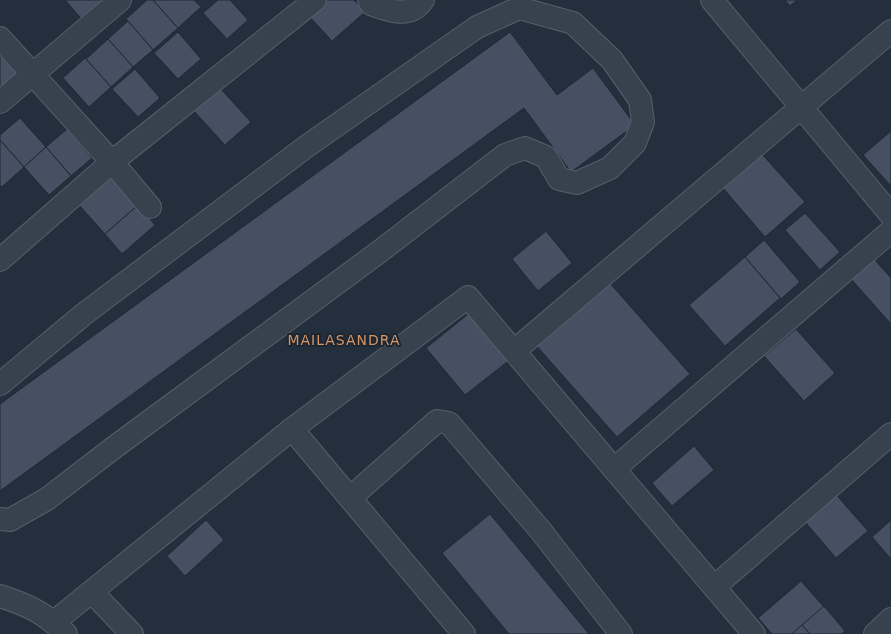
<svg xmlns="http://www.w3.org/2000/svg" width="891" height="634" font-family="'DejaVu Sans',sans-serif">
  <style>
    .building { fill: #455162; stroke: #1f2835 }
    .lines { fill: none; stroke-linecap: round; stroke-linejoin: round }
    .minor-casing { stroke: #565f6c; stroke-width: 24 }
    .minor { stroke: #38414e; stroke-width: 22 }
    .labels { text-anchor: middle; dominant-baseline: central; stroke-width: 4; stroke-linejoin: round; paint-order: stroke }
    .quarter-label { font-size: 14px; letter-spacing: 1px; fill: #d59563; stroke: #1d2633 }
  </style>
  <rect width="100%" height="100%" fill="#242f3e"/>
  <g class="building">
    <path d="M 65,0 L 108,0 L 85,23 Z"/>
    <path d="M 147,0 L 153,0 L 178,28 L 153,50 L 126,19 Z"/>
    <path d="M 153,0 L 194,0 L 201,7 L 178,28 Z"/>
    <path d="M 218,0 L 230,0 L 248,20 L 227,39 L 203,13 Z"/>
    <path d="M 324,0 L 354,0 L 365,12 L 332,41 L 308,15 Z"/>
    <path d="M 785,0 L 797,0 L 790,6 Z"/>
    <path d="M 128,21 L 153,50 L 133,67 L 108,39 Z"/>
    <path d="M 178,32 L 201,59 L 178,79 L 154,53 Z"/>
    <path d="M 510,32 L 557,95 L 593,68 L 635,125 L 571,172 L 524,108 L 0,491 L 0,404 Z"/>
    <path d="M 108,39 L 133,67 L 111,87 L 86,59 Z"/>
    <path d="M 0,54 L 23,76 L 0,97 Z"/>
    <path d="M 85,58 L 111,87 L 89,107 L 63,78 Z"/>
    <path d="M 135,69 L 160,98 L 138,117 L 112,89 Z"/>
    <path d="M 219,87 L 251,122 L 225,145 L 193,110 Z"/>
    <path d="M 20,118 L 46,147 L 24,167 L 0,140 L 0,135 Z"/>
    <path d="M 67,129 L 92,158 L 71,176 L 46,147 Z"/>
    <path d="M 891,131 L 891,186 L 863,155 Z"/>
    <path d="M 0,140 L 24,167 L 2,187 L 0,185 Z"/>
    <path d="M 46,147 L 71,176 L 49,195 L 24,167 Z"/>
    <path d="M 761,153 L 805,202 L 765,237 L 722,187 Z"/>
    <path d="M 112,176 L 138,205 L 105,234 L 79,205 Z"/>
    <path d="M 138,205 L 155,225 L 122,254 L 105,234 Z"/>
    <path d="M 805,213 L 840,252 L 820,270 L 785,230 Z"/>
    <path d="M 546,231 L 572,263 L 538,291 L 512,259 Z"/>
    <path d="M 764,240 L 800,282 L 781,299 L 745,257 Z"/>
    <path d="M 745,257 L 780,298 L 725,346 L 689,305 Z"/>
    <path d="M 874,259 L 891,278 L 891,324 L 851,279 Z"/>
    <path d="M 608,281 L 690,374 L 617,437 L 535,344 Z"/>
    <path d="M 472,311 L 511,359 L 465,395 L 426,348 Z"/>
    <path d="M 796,329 L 835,373 L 804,401 L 764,356 Z"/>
    <path d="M 694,446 L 714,470 L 672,506 L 652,483 Z"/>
    <path d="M 832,490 L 868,531 L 836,558 L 801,517 Z"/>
    <path d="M 490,514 L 589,634 L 509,634 L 442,553 Z"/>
    <path d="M 206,520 L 224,540 L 185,576 L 167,556 Z"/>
    <path d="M 891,520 L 891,559 L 872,537 Z"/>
    <path d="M 801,581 L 824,607 L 792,634 L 772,634 L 758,618 Z"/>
    <path d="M 824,606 L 845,631 L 841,634 L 810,634 L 802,625 Z"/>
    <path d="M 802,625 L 810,634 L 792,634 Z"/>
  </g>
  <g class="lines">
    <defs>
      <g id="minor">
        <path d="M 369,0 L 371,4 C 389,11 410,19 423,0"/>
        <path d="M 712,0 L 891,215"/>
        <path d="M 0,38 L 112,162 L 150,207"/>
        <path d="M 0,102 L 120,0"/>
        <path d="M 0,260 L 112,162 L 315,0"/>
        <path d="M 514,351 L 891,31"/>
        <path d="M 0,384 L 84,314 L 307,146 L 477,27 L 519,8 L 573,23 L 612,60 L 640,100 L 643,122 L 635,143 L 610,168 L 577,183 L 559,179 L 546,157 L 525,148 L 505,155 L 379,252 L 112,449 L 47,499 L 10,520 L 0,519"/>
        <path d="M 292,429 L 464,634"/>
        <path d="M 614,469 L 891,231"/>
        <path d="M 350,498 L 437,421 L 449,423 L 541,531 L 621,634"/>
        <path d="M 714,587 L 891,434"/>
        <path d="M 92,592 L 132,634"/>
        <path d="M 0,596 C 28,605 45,613 66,634"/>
        <path d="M 54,622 L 292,429 L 468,297 L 754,634"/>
        <path d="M 875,634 L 891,619"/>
      </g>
    </defs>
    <use href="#minor" class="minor-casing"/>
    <use href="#minor" class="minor"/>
  </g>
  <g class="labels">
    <g class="quarter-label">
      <text x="344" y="340">MAILASANDRA</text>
    </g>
  </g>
</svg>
